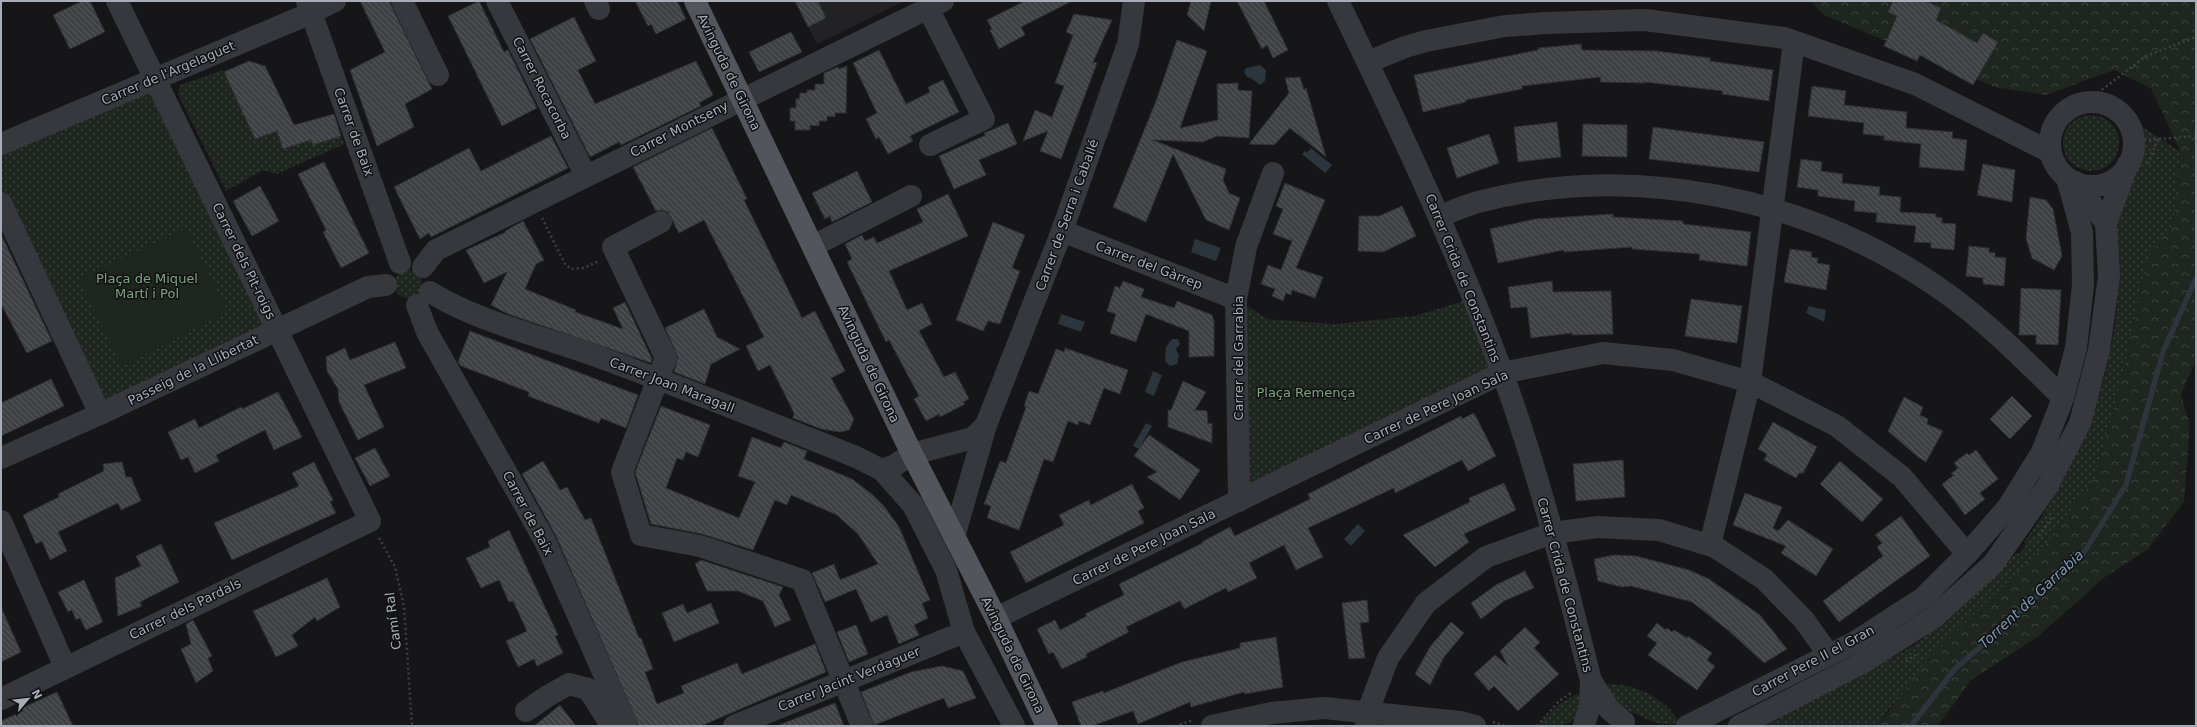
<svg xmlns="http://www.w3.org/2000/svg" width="2197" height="727" font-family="'DejaVu Sans',sans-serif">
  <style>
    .built { fill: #222225 }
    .green { fill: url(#green-dots) }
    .forest { fill: url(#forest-crowns) }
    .pitch { fill: #1e261f }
    .water { fill: #2c353c }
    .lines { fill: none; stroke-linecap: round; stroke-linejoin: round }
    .stream { stroke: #2c353c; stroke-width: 5.5 }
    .building { fill: url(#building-back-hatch); stroke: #303034 }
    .path { stroke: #3d3f44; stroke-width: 2.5; stroke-dasharray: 2 3; stroke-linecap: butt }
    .minor { stroke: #37383d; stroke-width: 22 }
    .major { stroke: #53555c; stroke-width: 22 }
    .labels { text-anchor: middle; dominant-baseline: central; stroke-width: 3; stroke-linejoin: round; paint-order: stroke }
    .street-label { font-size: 13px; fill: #a8adb8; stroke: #111113 }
    .park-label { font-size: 13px; fill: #7fa381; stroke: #111113 }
    .water-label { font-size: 14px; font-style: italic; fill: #7f9bb3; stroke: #111113 }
  </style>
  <defs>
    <pattern id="green-dots" width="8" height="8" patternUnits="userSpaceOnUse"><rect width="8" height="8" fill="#1e261f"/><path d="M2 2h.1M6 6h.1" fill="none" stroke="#3c433d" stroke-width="1.8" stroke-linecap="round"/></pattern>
    <pattern id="forest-crowns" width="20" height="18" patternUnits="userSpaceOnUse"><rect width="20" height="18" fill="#1e261f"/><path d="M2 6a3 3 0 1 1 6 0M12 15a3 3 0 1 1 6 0" fill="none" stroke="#3c433d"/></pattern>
    <pattern id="building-back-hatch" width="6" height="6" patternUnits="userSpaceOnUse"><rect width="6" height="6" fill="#404145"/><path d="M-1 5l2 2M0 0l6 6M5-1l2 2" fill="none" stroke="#595a5e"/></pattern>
  </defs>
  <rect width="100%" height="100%" fill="#161618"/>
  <path class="built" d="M 795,1 L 904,1 L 817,44 Z"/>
  <g class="green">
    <path d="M 223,70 L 255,139 L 294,124 L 304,123 L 313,145 L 341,136 L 344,144 L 277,174 L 263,170 L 226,191 L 178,94 L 180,85 Z"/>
    <path d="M 152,92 L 276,329 L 100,414 L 1,189 L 1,154 Z"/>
    <circle cx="2091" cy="143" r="28"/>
    <path d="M 2142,127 L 2180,151 L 2173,225 L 2147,258 L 2124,369 L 2095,478 L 2046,544 L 1990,601 L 1888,710 L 1878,726 L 1763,726 L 1867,672 L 1916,644 L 1962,607 L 2016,553 L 2019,554 L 2026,545 L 2024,542 C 2075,473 2109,390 2117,305 C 2120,275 2113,243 2119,213 C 2125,183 2149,159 2142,127 Z"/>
    <circle cx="408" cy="284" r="14"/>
    <path d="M 1473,298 L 1502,373 L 1239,501 L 1236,299 L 1268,319 L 1335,324 L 1415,316 Z"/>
    <path d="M 1605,684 C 1635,683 1665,697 1680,723 C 1661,727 1652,721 1636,714 C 1630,711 1624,709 1618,707 Z"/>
    <path d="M 1585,691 C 1575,724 1575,726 1539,726 C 1551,708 1565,699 1585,691 Z"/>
  </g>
  <path class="forest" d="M 1810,1 L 2196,1 L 2196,360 L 2181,394 L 2190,425 L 2184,502 L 2147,550 L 2105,577 L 2036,638 L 1971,680 L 1938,726 L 1878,726 L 1926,661 L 2046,544 L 2095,478 L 2124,369 L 2147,257 L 2173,225 L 2180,151 L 2151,88 L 2114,70 L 2046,95 L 1995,87 L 1824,15 Z"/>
  <path class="pitch" d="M 186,228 L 228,311 L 122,367 L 78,279 Z"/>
  <g class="water">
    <path d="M 1260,65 L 1266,70 L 1265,81 L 1260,85 L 1251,78 L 1247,77 L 1244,72 L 1246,68 Z"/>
    <path d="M 1311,148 L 1332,165 L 1325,173 L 1302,154 L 1305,151 L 1307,153 Z"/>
    <path d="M 1195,239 L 1221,248 L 1216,261 L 1191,252 Z"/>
    <path d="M 1809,306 L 1826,310 L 1824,322 L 1806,313 Z"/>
    <path d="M 1061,314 L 1085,322 L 1081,332 L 1058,324 Z"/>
    <path d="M 1172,339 L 1178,339 L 1180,344 L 1176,349 L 1179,356 L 1177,364 L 1170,366 L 1165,361 L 1166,347 Z"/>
    <path d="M 1153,371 L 1162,375 L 1154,396 L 1145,392 Z"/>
    <path d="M 1146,423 L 1152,426 L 1139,449 L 1133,446 Z"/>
    <path d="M 1358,524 L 1365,531 L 1351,546 L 1344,539 Z"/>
  </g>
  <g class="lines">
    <path class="stream" d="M 1911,726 L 1954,670 L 2081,557 L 2126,485 L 2163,352 L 2196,278"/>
  </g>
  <g class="building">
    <path d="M 82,1 L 90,1 L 105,32 L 70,49 L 53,15 Z"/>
    <path d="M 360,1 L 389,1 L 432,89 L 405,104 L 414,127 L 377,146 L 350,70 L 385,52 Z"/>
    <path d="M 479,1 L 504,52 L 508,50 L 537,108 L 502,126 L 448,16 Z"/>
    <path d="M 635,1 L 677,1 L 686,19 L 656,34 L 651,24 L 648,26 Z"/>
    <path d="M 795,1 L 818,1 L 826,18 L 808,27 Z"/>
    <path d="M 1025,1 L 1072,1 L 1021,27 L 1025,35 L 999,49 L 990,30 L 992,29 L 987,20 Z"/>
    <path d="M 1191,1 L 1211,1 L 1204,31 L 1187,15 Z"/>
    <path d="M 1237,1 L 1264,1 L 1288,50 L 1273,58 L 1267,45 L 1262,49 Z"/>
    <path d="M 1893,1 L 1926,1 L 1941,8 L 1936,20 L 1977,43 L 1983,33 L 1998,42 L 1973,85 L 1920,55 L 1917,61 L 1884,46 L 1897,16 L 1888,12 Z"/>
    <path d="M 1074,14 L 1112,20 L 1093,62 L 1097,63 L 1061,159 L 1040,151 L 1048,131 L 1023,141 L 1035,110 L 1052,117 L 1064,86 L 1055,83 L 1073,35 L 1066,32 Z"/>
    <path d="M 574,17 L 596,61 L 578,70 L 595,104 L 696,61 L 713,95 L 699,103 L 701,106 L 621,145 L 619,142 L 590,157 L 530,39 Z"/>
    <path d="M 791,32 L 802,52 L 759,72 L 749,52 Z"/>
    <path d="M 1177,40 L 1207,51 L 1180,128 L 1218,120 L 1217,84 L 1238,83 L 1238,90 L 1252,91 L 1249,138 L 1217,136 L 1203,142 L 1153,140 L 1226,169 L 1223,180 L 1229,193 L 1240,198 L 1229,230 L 1206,220 L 1173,154 L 1146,222 L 1113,207 L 1156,101 Z"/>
    <path d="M 1581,44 L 1582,50 L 1657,51 L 1710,58 L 1710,61 L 1773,70 L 1769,101 L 1722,94 L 1723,91 L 1645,82 L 1645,83 L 1600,82 L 1601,77 L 1522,86 L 1522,89 L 1466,100 L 1466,102 L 1423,112 L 1414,75 L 1538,50 L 1538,48 Z"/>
    <path d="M 879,50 L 906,104 L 930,92 L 928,87 L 943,80 L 959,112 L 910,136 L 913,141 L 888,154 L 879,137 L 876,139 L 866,119 L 877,113 L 853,63 Z"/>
    <path d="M 249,61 L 265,66 L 294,125 L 334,114 L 341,136 L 313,145 L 311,140 L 283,149 L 277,131 L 255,139 L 224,72 Z"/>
    <path d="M 847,66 L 846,113 L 835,113 L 835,117 L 827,116 L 827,121 L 819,121 L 819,126 L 810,125 L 810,130 L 795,130 L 795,121 L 790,121 L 790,108 L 796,108 L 796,99 L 799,99 L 800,93 L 807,93 L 807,90 L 815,90 L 815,84 L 824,84 L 824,73 L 838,67 L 839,69 Z"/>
    <path d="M 1300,77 L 1304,90 L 1306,88 L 1326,157 L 1290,128 L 1274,145 L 1249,144 L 1289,93 L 1285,78 Z"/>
    <path d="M 1812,86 L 1846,91 L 1844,105 L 1907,112 L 1906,128 L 1953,132 L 1952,138 L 1967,140 L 1964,171 L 1919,167 L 1921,144 L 1884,140 L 1884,136 L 1863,134 L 1864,123 L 1808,116 Z"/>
    <path d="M 1557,122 L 1561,157 L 1518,162 L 1514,127 Z"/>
    <path d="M 1008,123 L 1017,144 L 979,160 L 986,175 L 954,189 L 939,156 L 986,135 L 984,133 Z"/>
    <path d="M 1583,124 L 1627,125 L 1627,157 L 1582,156 Z"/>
    <path d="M 1653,127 L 1764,142 L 1759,172 L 1649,159 Z"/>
    <path d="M 712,128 L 747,199 L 744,200 L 802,318 L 815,311 L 845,371 L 831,378 L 854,419 L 849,430 L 840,432 L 821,429 L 793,418 L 794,413 L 770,365 L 758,371 L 746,346 L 764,337 L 704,220 L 679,233 L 668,212 L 662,210 L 656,211 L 633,167 Z"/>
    <path d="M 1489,134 L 1499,163 L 1457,178 L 1447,148 Z"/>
    <path d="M 551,136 L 568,168 L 431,237 L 429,233 L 420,239 L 394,187 L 469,148 L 481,171 Z"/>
    <path d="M 1801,159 L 1822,162 L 1821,171 L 1843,174 L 1842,183 L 1880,187 L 1879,195 L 1901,197 L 1900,212 L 1936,214 L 1936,217 L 1942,218 L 1942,223 L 1956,224 L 1954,250 L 1931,248 L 1931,243 L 1914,242 L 1916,226 L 1876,222 L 1877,213 L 1854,211 L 1855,201 L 1818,196 L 1818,190 L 1797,187 Z"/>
    <path d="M 324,162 L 369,253 L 341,268 L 323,232 L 326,230 L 298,174 Z"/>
    <path d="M 1983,164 L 2015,170 L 2012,202 L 1977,195 Z"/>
    <path d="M 857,171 L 872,202 L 832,222 L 830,216 L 825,219 L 812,193 Z"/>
    <path d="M 1285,183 L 1325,200 L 1296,268 L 1323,277 L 1315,298 L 1292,290 L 1291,295 L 1286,293 L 1283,301 L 1272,296 L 1275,289 L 1261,284 L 1268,265 L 1281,270 L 1292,241 L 1273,234 L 1283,209 L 1276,206 Z"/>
    <path d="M 260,186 L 279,221 L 252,236 L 233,201 Z"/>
    <path d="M 948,194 L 968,236 L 889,271 L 907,310 L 922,303 L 932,324 L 919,331 L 944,377 L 955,372 L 969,399 L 963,402 L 965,404 L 940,417 L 939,414 L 926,421 L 914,399 L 919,396 L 889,340 L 886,342 L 847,262 L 852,259 L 845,244 L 862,235 L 865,241 L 874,237 L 877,243 L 923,222 L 917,209 Z"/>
    <path d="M 2030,197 L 2046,200 L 2053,209 L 2062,256 L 2054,270 L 2032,258 L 2026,238 Z"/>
    <path d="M 1402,206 L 1416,236 L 1383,252 L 1358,251 L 1359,216 L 1379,216 Z"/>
    <path d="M 1613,214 L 1613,217 L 1683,221 L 1683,224 L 1751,232 L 1747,266 L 1699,260 L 1700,254 L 1632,249 L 1632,247 L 1564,252 L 1564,250 L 1498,263 L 1490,229 L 1535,219 Z"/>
    <path d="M 523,221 L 544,260 L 536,264 L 525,289 L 576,310 L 575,312 L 623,329 L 613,308 L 625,302 L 652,359 L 651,363 L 508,314 L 491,305 L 507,272 L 484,283 L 466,250 L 506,232 L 505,231 Z"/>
    <path d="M 993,222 L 1025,235 L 1012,268 L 1020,271 L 1000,324 L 988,321 L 983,331 L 956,320 Z"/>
    <path d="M 1,234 L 52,341 L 27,353 L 1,304 Z"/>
    <path d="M 1969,246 L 1989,248 L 1989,252 L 1995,253 L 1995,257 L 2006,258 L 2004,286 L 1983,284 L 1983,278 L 1966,276 Z"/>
    <path d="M 1790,249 L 1812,252 L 1811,257 L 1818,258 L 1817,263 L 1830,265 L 1826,290 L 1784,282 Z"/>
    <path d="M 1123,281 L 1144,289 L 1141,297 L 1174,308 L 1177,301 L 1212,315 L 1214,321 L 1214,356 L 1189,357 L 1189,331 L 1146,314 L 1136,342 L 1110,333 L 1116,314 L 1107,311 L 1115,286 L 1120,288 Z"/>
    <path d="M 1552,281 L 1553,292 L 1611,291 L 1613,334 L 1572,335 L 1572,333 L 1531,338 L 1527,307 L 1511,308 L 1508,287 Z"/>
    <path d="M 2021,288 L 2061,290 L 2058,345 L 2036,344 L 2036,335 L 2019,335 Z"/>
    <path d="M 1691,299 L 1742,306 L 1737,343 L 1685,336 Z"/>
    <path d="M 704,309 L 717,337 L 740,349 L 711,364 L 705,384 L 674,372 L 678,357 L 665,328 Z"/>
    <path d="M 470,331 L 638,395 L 626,428 L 601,418 L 599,423 L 528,396 L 529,392 L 461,366 L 458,362 Z"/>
    <path d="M 395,342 L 406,368 L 364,385 L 384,427 L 358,440 L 339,402 L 338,389 L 327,371 L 326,357 L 345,348 L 350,360 Z"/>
    <path d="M 1065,348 L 1128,370 L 1120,394 L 1104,388 L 1090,425 L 1079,421 L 1078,425 L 1068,421 L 1053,462 L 1044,459 L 1019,530 L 987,518 L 991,506 L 984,504 L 1000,461 L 1006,463 L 1026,407 L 1024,406 L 1029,391 L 1038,394 L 1056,349 L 1064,352 Z"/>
    <path d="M 51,379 L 64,406 L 1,436 L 1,403 Z"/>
    <path d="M 1183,381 L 1206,392 L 1195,410 L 1207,411 L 1208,424 L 1212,423 L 1212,443 L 1168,427 L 1168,410 L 1171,410 Z"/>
    <path d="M 278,392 L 302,437 L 274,450 L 265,430 L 216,455 L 219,461 L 195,473 L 188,457 L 181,460 L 168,432 L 195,419 L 199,428 L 241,407 L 242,409 Z"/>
    <path d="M 2012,396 L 2032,416 L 2010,439 L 1990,419 Z"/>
    <path d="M 1904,397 L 1923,407 L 1920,415 L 1928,419 L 1927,424 L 1943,431 L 1926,462 L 1918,457 L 1888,431 Z"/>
    <path d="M 661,406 L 710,425 L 698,457 L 686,452 L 683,460 L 677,458 L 666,488 L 739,518 L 755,482 L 738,476 L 752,437 L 781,448 L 784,442 L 807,451 L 804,459 L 852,479 L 873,495 L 884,506 L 899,527 L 930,600 L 922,603 L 928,618 L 914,625 L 919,635 L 899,644 L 887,615 L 871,622 L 856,589 L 825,602 L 812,573 L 834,564 L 840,580 L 878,564 L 858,534 L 837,515 L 791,495 L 787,505 L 775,500 L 753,550 L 702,534 L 651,524 L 635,472 Z"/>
    <path d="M 1474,413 L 1496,456 L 1468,471 L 1462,460 L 1395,493 L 1394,488 L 1308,528 L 1323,557 L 1296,570 L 1284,545 L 1249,563 L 1257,578 L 1228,592 L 1226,588 L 1184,609 L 1180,601 L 1126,627 L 1129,632 L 1086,654 L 1087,657 L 1062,669 L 1053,652 L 1049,654 L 1037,629 L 1055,620 L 1060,630 L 1087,616 L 1085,614 L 1124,595 L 1119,584 L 1203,543 L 1202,542 L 1230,527 L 1235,536 L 1310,499 L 1308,494 L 1461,416 L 1462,419 Z"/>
    <path d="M 1773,422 L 1817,447 L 1803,473 L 1799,473 L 1796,478 L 1764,460 L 1767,454 L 1758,449 Z"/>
    <path d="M 1149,435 L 1200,470 L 1180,500 L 1147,477 L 1157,472 L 1134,456 Z"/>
    <path d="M 375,448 L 390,476 L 370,486 L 355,458 Z"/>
    <path d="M 1976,450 L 1998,479 L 1980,493 L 1985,499 L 1965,515 L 1942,484 L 1954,475 L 1951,474 L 1958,468 L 1954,463 L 1967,453 L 1969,455 Z"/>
    <path d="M 1623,460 L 1625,497 L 1576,501 L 1573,464 Z"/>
    <path d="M 543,461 L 560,490 L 567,487 L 585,520 L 591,518 L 639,638 L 641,638 L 653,669 L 645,672 L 657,704 L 684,693 L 681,686 L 737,663 L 742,674 L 815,644 L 826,672 L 701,726 L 639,726 L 556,536 L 522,474 Z"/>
    <path d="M 1840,461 L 1883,499 L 1862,522 L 1820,484 Z"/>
    <path d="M 122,462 L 126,477 L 131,477 L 141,501 L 121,510 L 118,503 L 58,532 L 67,551 L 50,560 L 42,541 L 36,544 L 23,515 L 59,497 L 58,494 L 104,471 L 103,464 Z"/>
    <path d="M 314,462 L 333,500 L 330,502 L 336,513 L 232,560 L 214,523 L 299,486 L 292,473 Z"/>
    <path d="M 1504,483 L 1516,510 L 1464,534 L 1469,542 L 1435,567 L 1403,535 L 1470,502 L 1469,498 Z"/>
    <path d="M 1132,484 L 1144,508 L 1138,511 L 1144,523 L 1026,583 L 1010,552 L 1064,525 L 1059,515 L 1089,500 L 1091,505 Z"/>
    <path d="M 1745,493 L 1782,507 L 1773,528 L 1778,531 L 1788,520 L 1833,549 L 1816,576 L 1781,553 L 1786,546 L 1733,525 Z"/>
    <path d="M 1901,516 L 1930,556 L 1839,622 L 1823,601 L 1883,556 L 1877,547 L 1882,543 L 1875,535 Z"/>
    <path d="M 509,530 L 558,635 L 555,636 L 563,653 L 537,666 L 534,659 L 518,667 L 506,641 L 527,631 L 513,601 L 509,602 L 499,580 L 481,588 L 466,558 L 490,547 L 488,541 Z"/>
    <path d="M 161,544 L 179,582 L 140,602 L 142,606 L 118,616 L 115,578 L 141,566 L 136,556 Z"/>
    <path d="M 1614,555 L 1636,556 L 1689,570 L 1709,579 L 1760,615 L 1787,649 L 1764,663 L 1729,631 L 1692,602 L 1631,586 L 1622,587 L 1598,581 L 1594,559 Z"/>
    <path d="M 701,560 L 783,587 L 779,595 L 791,620 L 775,627 L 763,601 L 738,591 L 707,591 L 695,564 Z"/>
    <path d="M 1525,571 L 1534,588 L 1504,601 L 1481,619 L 1471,603 L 1496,585 Z"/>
    <path d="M 327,578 L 340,607 L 317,621 L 315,617 L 292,635 L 298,646 L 276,657 L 253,611 Z"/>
    <path d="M 84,580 L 103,622 L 86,630 L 80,618 L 76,620 L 72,610 L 68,612 L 58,592 Z"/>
    <path d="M 1367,600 L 1369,622 L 1360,623 L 1365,658 L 1349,659 L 1342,603 Z"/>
    <path d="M 711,603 L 719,623 L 674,642 L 662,613 L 683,604 L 687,613 Z"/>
    <path d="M 1,607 L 21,652 L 1,662 Z"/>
    <path d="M 193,620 L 212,656 L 208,658 L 213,671 L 196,683 L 181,649 L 191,644 L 186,624 Z"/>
    <path d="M 1451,622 L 1464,633 L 1444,657 L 1430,685 L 1415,674 L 1430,647 Z"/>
    <path d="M 1657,623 L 1666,630 L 1667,628 L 1672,632 L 1674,630 L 1687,638 L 1688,636 L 1712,653 L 1707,660 L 1715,666 L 1697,690 L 1648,655 L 1657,643 L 1647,636 Z"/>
    <path d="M 856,625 L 868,654 L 849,662 L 837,632 Z"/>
    <path d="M 1525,627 L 1540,642 L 1534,648 L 1559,674 L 1518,711 L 1494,686 L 1489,691 L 1474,674 L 1495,655 L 1508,666 L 1500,651 Z"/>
    <path d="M 1276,637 L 1283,687 L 1245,694 L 1244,692 L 1191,707 L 1190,702 L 1138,724 L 1133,711 L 1092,726 L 1081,726 L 1072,702 L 1103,691 L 1104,693 L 1182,662 L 1240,648 L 1240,643 Z"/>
    <path d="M 942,666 L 963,671 L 976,698 L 948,708 L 944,698 L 874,725 L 861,692 L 911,672 Z"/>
    <path d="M 57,692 L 73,726 L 1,726 L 1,721 L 23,711 L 22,708 Z"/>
    <path d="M 835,703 L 844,726 L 780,726 L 779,725 Z"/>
    <path d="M 560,705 L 576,726 L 534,726 Z"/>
  </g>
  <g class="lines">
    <g class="path">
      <path d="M 2086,102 L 2146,56 L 2196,37"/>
      <path d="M 2134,141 L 2196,136"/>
      <path d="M 2148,164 L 2158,139"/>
      <path d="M 542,218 L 565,264 L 571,269 L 584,268 L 599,261"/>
      <path d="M 2039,536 L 2052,517"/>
      <path d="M 379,538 L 395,567 L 404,606 L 412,726"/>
      <path d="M 1906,661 L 1919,653"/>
      <path d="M 1493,722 L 1506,726"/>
      <path d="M 1175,726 L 1194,720"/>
      <path d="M 1537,726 L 1559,701 L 1571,693"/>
    </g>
    <g class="minor">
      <path d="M 307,1 L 400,263"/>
      <path d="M 402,1 L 438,75"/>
      <path d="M 497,1 L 586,176"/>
      <path d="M 595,1 L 599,9"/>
      <path d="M 1338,1 C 1397,123 1455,245 1502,372 C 1539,473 1565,578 1591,681 L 1590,706 L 1584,725"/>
      <path d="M 928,8 L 984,119 L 930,145"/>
      <path d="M 1368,62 L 1405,47 L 1426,41 L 1505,26 L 1546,23 L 1645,20 L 1784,38 L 1915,84 L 2050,152"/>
      <circle cx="2092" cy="144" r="42"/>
      <path d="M 1,144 L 311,13 L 335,1"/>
      <path d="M 2075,182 L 2106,223"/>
      <path d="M 1,203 L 100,414"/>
      <path d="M 1440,216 C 1454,211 1468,204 1482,201 C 1635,162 1807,198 1936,286 C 1983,318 2023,358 2063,398"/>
      <path d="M 661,222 L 613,247 L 666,358 L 622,472 L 641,535 L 700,546 L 802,580 L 862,726"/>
      <path d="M 1062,231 L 1236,299"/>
      <path d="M 813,246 L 911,196"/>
      <path d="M 423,267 L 436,250 L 943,1"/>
      <path d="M 430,292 C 480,323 539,335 593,355 C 682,387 769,422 856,457 L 882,470 L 895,465 L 912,454 L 973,438 L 986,425"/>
      <path d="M 417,305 L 427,332 L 545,541 L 627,726"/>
      <path d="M 1,458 L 100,414 L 368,287 L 386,285"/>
      <path d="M 882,470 L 913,505 L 946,570 L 964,632 L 1014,726"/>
      <path d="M 1239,501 L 1236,299 L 1246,247 L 1273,173"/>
      <path d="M 1,521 L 65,667"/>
      <path d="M 954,537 L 986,425 L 1062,231 L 1128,44 L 1134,1"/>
      <path d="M 1710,545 L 1750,382 L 1794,42"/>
      <path d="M 996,618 L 1502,373 L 1603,353 L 1673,360 L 1750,382 L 1837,426 L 1902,477 L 1967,554"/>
      <path d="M 1591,681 L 1609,709 L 1624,722"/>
      <path d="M 1,699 L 370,521 L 117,1"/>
      <path d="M 526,711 L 546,697 L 569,684 L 588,689 L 609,722 L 624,726"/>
      <path d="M 734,726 L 964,632"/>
      <path d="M 1212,726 L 1271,713 L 1324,708 L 1460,722 L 1475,726"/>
      <path d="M 1366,726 L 1368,711 L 1388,658 L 1426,603 L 1486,557 L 1552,533 L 1598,527 L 1659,530 L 1715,547 L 1764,579 L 1804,620 L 1829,655"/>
      <path d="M 1687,726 L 1855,642 L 1923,598 L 1967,554 L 2008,507 L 2042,452 L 2063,398 L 2076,348 L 2083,285 L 2082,232 L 2067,178"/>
      <path d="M 1739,726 L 1864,662 L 1933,618 L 1993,564 L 2047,487 L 2080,423 L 2099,350 L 2109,276 L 2106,223 L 2128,164"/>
    </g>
    <path class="major" d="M 695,1 L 912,454 L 996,618 L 1047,726"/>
  </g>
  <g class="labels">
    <g class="street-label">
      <text transform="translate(729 72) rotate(64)">Avinguda de Girona</text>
      <text transform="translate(168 73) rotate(-23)">Carrer de l'Argelaguet</text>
      <text transform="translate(542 88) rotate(63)">Carrer Rocacorba</text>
      <text transform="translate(679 129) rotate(-27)">Carrer Montseny</text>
      <text transform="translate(354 132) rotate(70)">Carrer de Baix</text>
      <text transform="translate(1067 215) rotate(-70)">Carrer de Serra i Caballé</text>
      <text transform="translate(244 261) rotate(64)">Carrer dels Pit-roigs</text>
      <text transform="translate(1149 265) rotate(21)">Carrer del Gàrrep</text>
      <text transform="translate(1463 278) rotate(68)">Carrer Crida de Constantins</text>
      <text transform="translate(1238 358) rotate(-90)">Carrer del Garrabia</text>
      <text transform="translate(869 364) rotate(65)">Avinguda de Girona</text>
      <text transform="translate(193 370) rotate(-26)">Passeig de la Llibertat</text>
      <text transform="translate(672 385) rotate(21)">Carrer Joan Maragall</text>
      <text transform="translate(1436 407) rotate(-25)">Carrer de Pere Joan Sala</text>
      <text transform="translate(528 513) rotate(62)">Carrer de Baix</text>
      <text transform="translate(1144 547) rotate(-26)">Carrer de Pere Joan Sala</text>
      <text transform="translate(1565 585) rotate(75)">Carrer Crida de Constantins</text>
      <text transform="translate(185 609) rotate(-26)">Carrer dels Pardals</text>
      <text transform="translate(393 621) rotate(-97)">Camí Ral</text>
      <text transform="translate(1013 655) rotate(64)">Avinguda de Girona</text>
      <text transform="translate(1813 661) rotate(-28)">Carrer Pere II el Gran</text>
      <text transform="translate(849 679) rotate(-22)">Carrer Jacint Verdaguer</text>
    </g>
    <g class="park-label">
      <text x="147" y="278">Plaça de Miquel<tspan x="147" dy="15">Martí i Pol</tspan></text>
      <text x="1306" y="392">Plaça Remença</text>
    </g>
    <g class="water-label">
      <text transform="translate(2031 599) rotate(-43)">Torrent de Garrabia</text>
    </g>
  </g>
  <rect width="2197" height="727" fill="none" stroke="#a8adb8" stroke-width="4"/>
  <g transform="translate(28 699) rotate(62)" stroke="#111113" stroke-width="3" paint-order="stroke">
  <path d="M0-3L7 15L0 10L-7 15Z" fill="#a8adb8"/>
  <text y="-6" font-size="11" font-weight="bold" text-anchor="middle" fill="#a8adb8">N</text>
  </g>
</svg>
